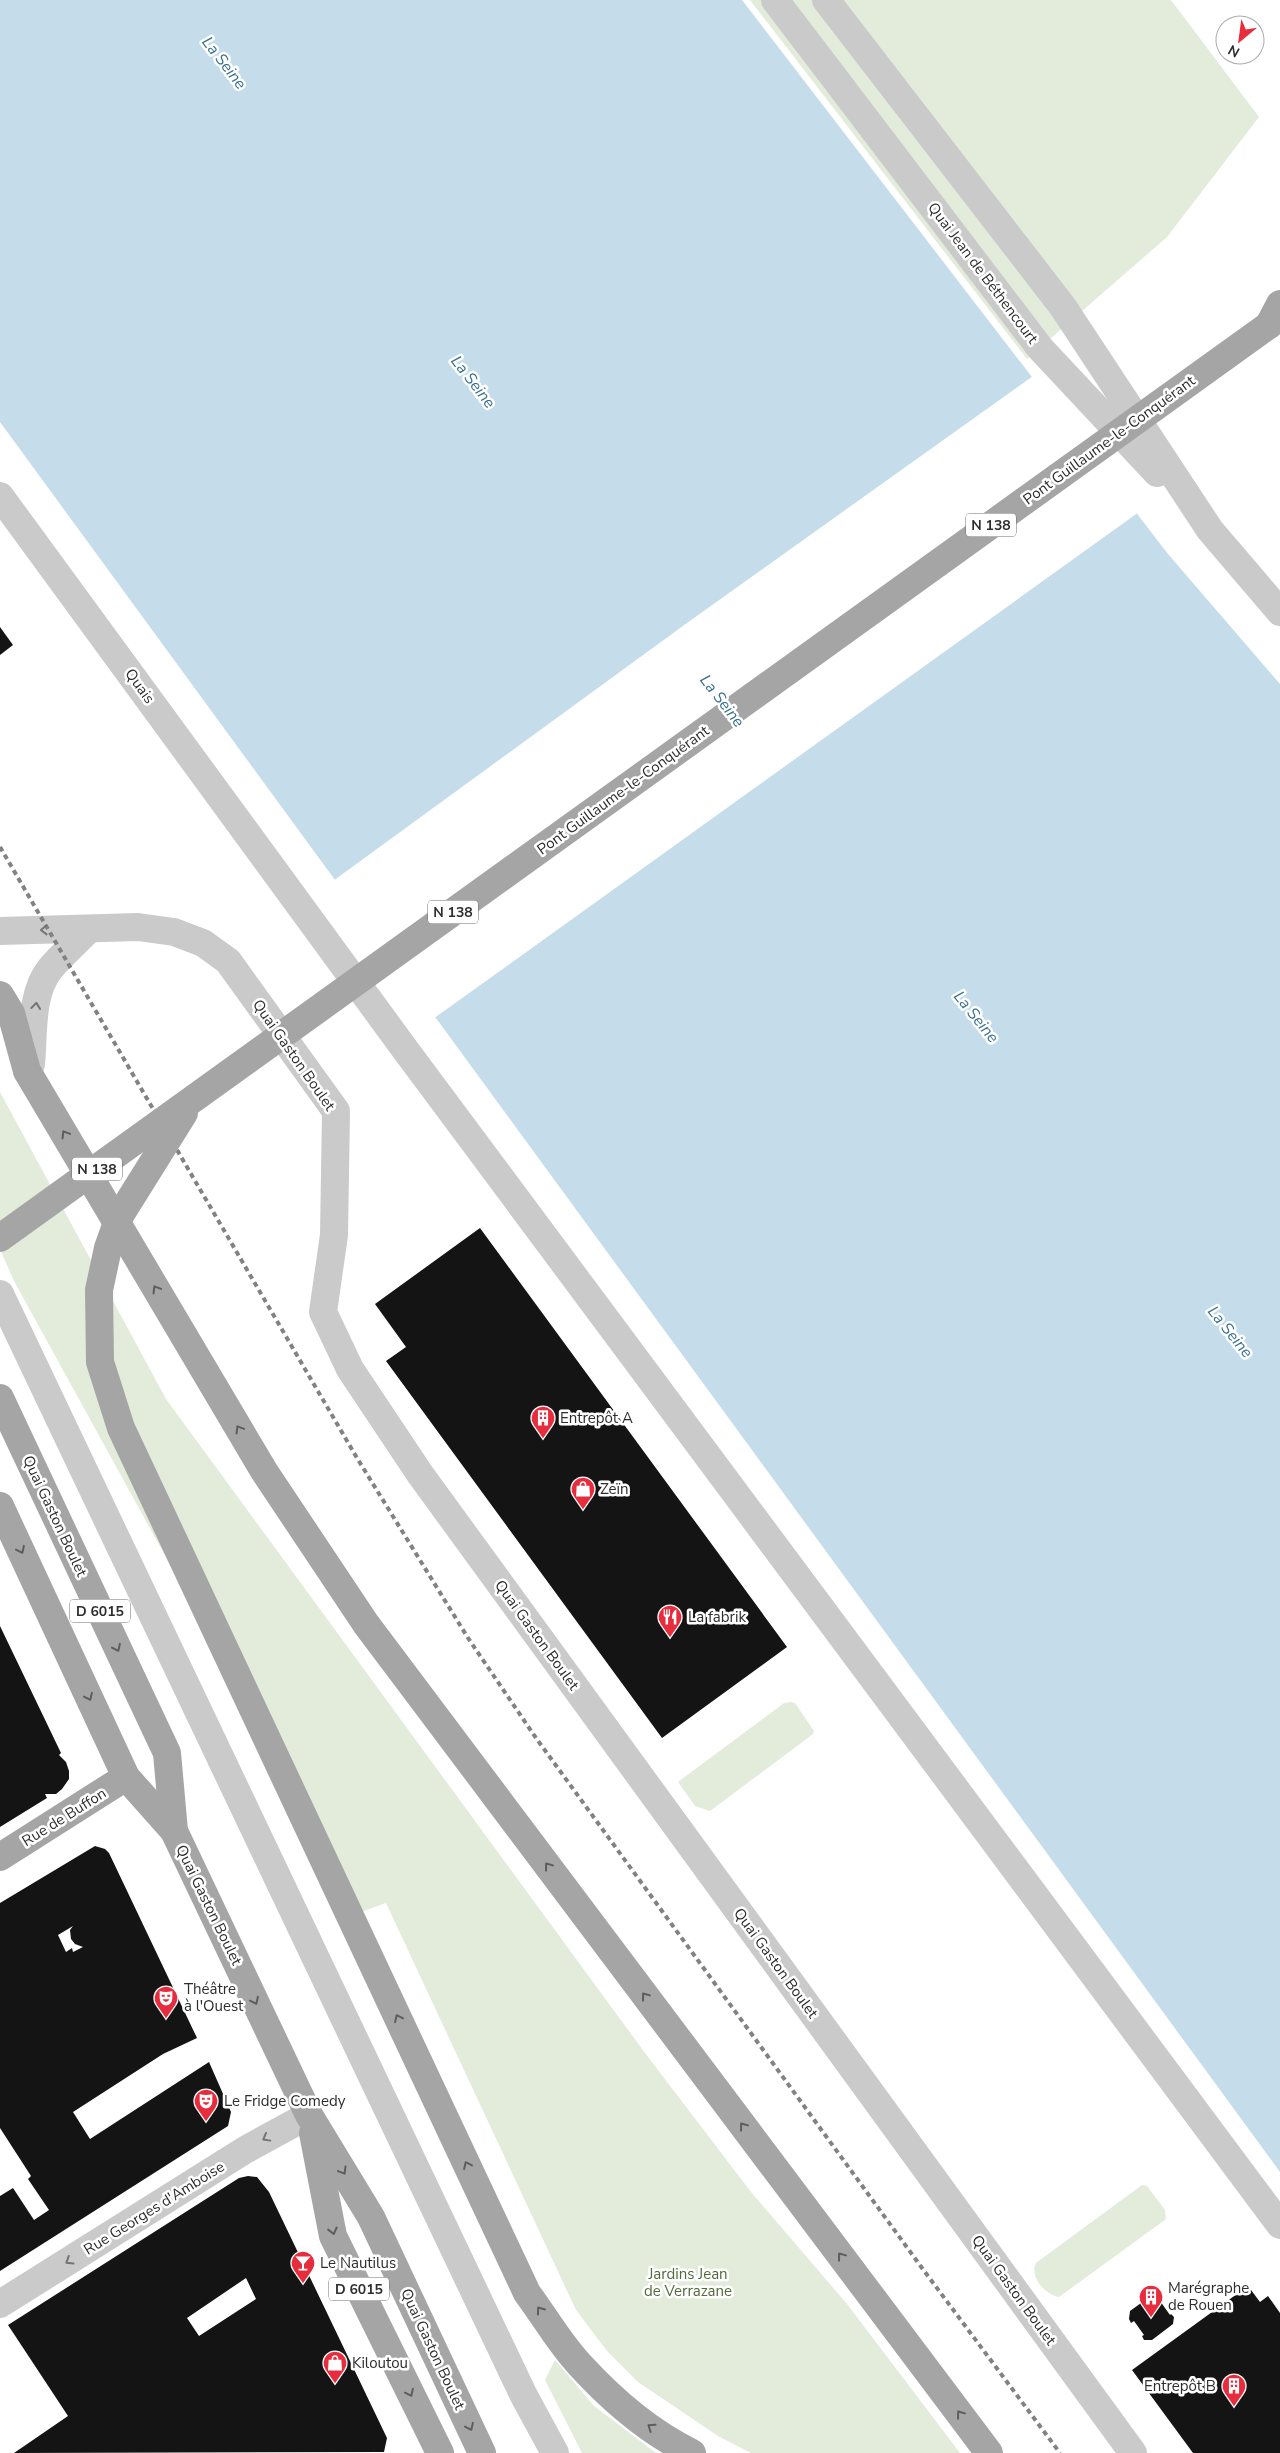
<svg xmlns="http://www.w3.org/2000/svg" width="1280" height="2453" font-family="'Nunito Sans',sans-serif">
  <style>
    .green { fill: #e3ebda }
    .water { fill: #c5ddeb }
    .pier { fill: #fff }
    .building { fill: #141414; fill-rule: evenodd }
    .lines { fill: none; stroke-linecap: round; stroke-linejoin: round }
    .minor { stroke: #cacaca; stroke-width: 28 }
    .major { stroke: #a5a5a5; stroke-width: 28 }
    .rail { stroke: #828282; stroke-width: 4; stroke-dasharray: 5 4; stroke-linecap: butt }
    .major-bridge { stroke: #a5a5a5; stroke-width: 28 }
    .oneway { stroke: #747474 }
    .oneway2 { stroke: #5d5d5d }
    .labels { text-anchor: middle; dominant-baseline: central; stroke-width: 5; stroke-linejoin: round; paint-order: stroke }
    .shield { fill: #fff; stroke: #6c6c6c; stroke-width: 1 }
    .shield-label { font-size: 14px; font-weight: bold; fill: #2d2d2d }
    .street-label { font-size: 15px; fill: #2d2d2d; stroke: #fff }
    .poi-label { font-size: 15px; fill: #2d2d2d; stroke: #fff; text-anchor: start }
    .park-label { font-size: 15px; fill: #51693a; stroke: #fff }
    .water-label { font-size: 16px; font-style: italic; fill: #3a708f; stroke: #fff }
  </style>
  <rect width="100%" height="100%" fill="#fff"/>
  <g class="green">
    <path d="M 750,0 L 1171,0 L 1259,117 L 1167,237 L 1027,359 Z"/>
    <path d="M 0,1092 L 166,1399 L 645,2053 L 751,2192 L 847,2304 L 960,2453 L 751,2453 L 718,2436 L 638,2382 L 607,2351 L 576,2310 L 386,1903 L 361,1912 L 14,1281 L 0,1249 Z"/>
    <path d="M 790,1702 L 795,1703 L 814,1731 L 813,1734 L 710,1811 L 695,1806 L 678,1782 L 784,1703 Z"/>
    <path d="M 1142,2185 L 1147,2186 L 1165,2210 L 1166,2219 L 1059,2297 C 1045,2295 1029,2276 1036,2263 Z"/>
    <path d="M 555,2360 L 594,2406 L 656,2453 L 582,2453 L 545,2380 Z"/>
  </g>
  <path class="water" d="M 0,0 L 742,0 L 1168,554 L 1280,684 L 1280,2172 L 0,422 Z"/>
  <path class="pier" d="M 1033,376 L 1139,512 L 433,1019 L 333,881 L 687,623 Z"/>
  <g class="building">
    <path d="M 0,627 L 13,645 L 0,655 Z"/>
    <path d="M 480,1228 L 787,1647 L 662,1738 L 386,1361 L 406,1347 L 375,1304 Z"/>
    <path d="M 0,1626 L 61,1753 L 59,1755 L 66,1762 L 69,1771 L 69,1779 L 62,1789 L 56,1794 L 45,1794 L 47,1798 L 0,1827 Z"/>
    <path d="M 95,1846 L 105,1849 L 109,1853 L 197,2038 L 163,2054 L 73,2112 L 90,2139 L 209,2062 L 231,2112 L 228,2126 L 0,2271 L 0,2196 L 13,2188 L 34,2220 L 49,2210 L 28,2179 L 31,2176 L 0,2128 L 0,1903 ZM 73,1926 L 70,1930 L 71,1939 L 75,1944 L 83,1947 L 73,1952 L 72,1948 L 66,1952 L 58,1935 Z"/>
    <path d="M 248,2176 L 257,2177 L 269,2192 L 387,2438 L 384,2452 L 14,2453 L 68,2416 L 8,2325 L 239,2178 ZM 246,2278 L 256,2299 L 199,2336 L 187,2318 Z"/>
    <path d="M 1248,2286 L 1260,2302 L 1268,2296 L 1280,2313 L 1280,2453 L 1193,2453 L 1132,2370 Z"/>
    <path d="M 1152,2295 L 1158,2296 L 1161,2300 L 1160,2301 L 1170,2315 L 1171,2314 L 1174,2317 L 1173,2324 L 1152,2340 L 1144,2340 L 1142,2336 L 1144,2335 L 1134,2321 L 1131,2323 L 1129,2319 L 1130,2311 Z"/>
  </g>
  <g class="lines">
    <g class="minor">
      <path d="M 775,0 L 1040,348 L 1157,473"/>
      <path d="M 826,0 L 1063,307 L 1210,530 L 1280,612"/>
      <path d="M 0,496 L 404,1048 L 1280,2225"/>
      <path d="M 0,931 L 138,927 L 174,932 L 203,943 L 228,961 L 336,1111 L 334,1235 L 323,1312 L 350,1369 L 420,1474 L 1133,2453"/>
      <path d="M 27,1071 L 31,1064 C 34,1034 30,994 50,969 C 61,955 76,943 88,930"/>
      <path d="M 0,1294 L 524,2396 L 555,2453"/>
      <path d="M 0,2304 L 245,2150 L 309,2115"/>
    </g>
    <g class="major">
      <path d="M 1269,325 L 1280,304"/>
      <path d="M 0,995 L 11,1013 L 27,1071 L 264,1471 L 366,1624 L 989,2453"/>
      <path d="M 0,1398 L 167,1753 L 174,1831"/>
      <path d="M 0,1506 L 126,1777 L 174,1831 L 309,2115 L 371,2217 L 482,2453"/>
      <path d="M 0,1857 L 126,1777"/>
      <path d="M 313,2133 L 333,2236 L 440,2453"/>
    </g>
    <path class="rail" d="M 0,847 L 357,1458 L 468,1638 L 536,1738 L 922,2268 L 1060,2453"/>
    <g class="major-bridge">
      <path d="M 184,1113 L 119,1217 L 108,1248 L 99,1290 L 100,1362 L 121,1428 L 527,2293 C 545,2317 560,2344 580,2365 C 612,2400 649,2432 692,2453"/>
      <path d="M 0,1238 L 1269,325"/>
    </g>
  </g>
  <defs><path id="oneway-chevron" d="M-2-3.5L2.5 0L-2 3.5" fill="none" stroke-width="1.6" stroke-linecap="round" stroke-linejoin="round" transform="scale(1.25)"/></defs>
  <g class="oneway">
    <use href="#oneway-chevron" transform="translate(44 930) rotate(179)"/>
    <use href="#oneway-chevron" transform="translate(36 1006) rotate(-84)"/>
    <use href="#oneway-chevron" transform="translate(266 2138) rotate(151)"/>
    <use href="#oneway-chevron" transform="translate(69 2261) rotate(148)"/>
  </g>
  <g class="oneway2">
    <use href="#oneway-chevron" transform="translate(65 1134) rotate(-121)"/>
    <use href="#oneway-chevron" transform="translate(156 1289) rotate(-121)"/>
    <use href="#oneway-chevron" transform="translate(239 1429) rotate(-121)"/>
    <use href="#oneway-chevron" transform="translate(21 1550) rotate(65)"/>
    <use href="#oneway-chevron" transform="translate(117 1648) rotate(65)"/>
    <use href="#oneway-chevron" transform="translate(89 1697) rotate(65)"/>
    <use href="#oneway-chevron" transform="translate(548 1866) rotate(-127)"/>
    <use href="#oneway-chevron" transform="translate(645 1996) rotate(-127)"/>
    <use href="#oneway-chevron" transform="translate(255 2001) rotate(64)"/>
    <use href="#oneway-chevron" transform="translate(398 2018) rotate(-115)"/>
    <use href="#oneway-chevron" transform="translate(743 2126) rotate(-127)"/>
    <use href="#oneway-chevron" transform="translate(467 2165) rotate(-115)"/>
    <use href="#oneway-chevron" transform="translate(343 2171) rotate(59)"/>
    <use href="#oneway-chevron" transform="translate(333 2231) rotate(76)"/>
    <use href="#oneway-chevron" transform="translate(841 2256) rotate(-127)"/>
    <use href="#oneway-chevron" transform="translate(540 2310) rotate(-126)"/>
    <use href="#oneway-chevron" transform="translate(410 2393) rotate(64)"/>
    <use href="#oneway-chevron" transform="translate(960 2414) rotate(-127)"/>
    <use href="#oneway-chevron" transform="translate(470 2427) rotate(65)"/>
    <use href="#oneway-chevron" transform="translate(651 2427) rotate(-146)"/>
  </g>
  <defs>
    <symbol id="building-pin" viewBox="-11 -11 22 30"><path d="M0 17L-7.5 6A9.5 9.5 0 1 1 7.5 6Z" fill="#e72c3d" stroke="#fff"/><path d="M-4-6H4V6H1V3H-1V6H-4ZM-2.5-4.3h1.7v1.8h-1.7ZM.8-4.3h1.7v1.8H.8ZM-2.5-1h1.7V.8h-1.7ZM.8-1h1.7V.8H.8Z" fill="#fff"/></symbol>
    <symbol id="shop-pin" viewBox="-11 -11 22 30"><path d="M0 17L-7.5 6A9.5 9.5 0 1 1 7.5 6Z" fill="#e72c3d" stroke="#fff"/><path d="M-5-2.5h2.3a2.7 3.5 0 0 1 5.4 0H5L5.5 6h-11ZM-1.5-2.5h3a1.5 2.3 0 0 0-3 0Z" fill="#fff"/></symbol>
    <symbol id="restaurant-pin" viewBox="-11 -11 22 30"><path d="M0 17L-7.5 6A9.5 9.5 0 1 1 7.5 6Z" fill="#e72c3d" stroke="#fff"/><path d="M-5-6h1v4h1v-4h1v4h1v-4h1v5L-1.5 .5V6h-2V.5L-5-1ZM5-6V6H3V1.5H1.5Q1.5-4 5-6Z" fill="#fff"/></symbol>
    <symbol id="theatre-pin" viewBox="-11 -11 22 30"><path d="M0 17L-7.5 6A9.5 9.5 0 1 1 7.5 6Z" fill="#e72c3d" stroke="#fff"/><path d="M-5-5.5Q0-4 5-5.5V0Q5 5 0 6Q-5 5-5 0ZM-3.3-2.5H-1v1.5H-3.3ZM1-2.5H3.3v1.5H1ZM-2.8 1Q0 5.5 2.8 1Z" fill="#fff"/></symbol>
    <symbol id="bar-pin" viewBox="-11 -11 22 30"><path d="M0 17L-7.5 6A9.5 9.5 0 1 1 7.5 6Z" fill="#e72c3d" stroke="#fff"/><path d="M-6-5H6L.8 .8V4.5H3.5V6h-7V4.5H-.8V.8Z" fill="#fff"/></symbol>
  </defs>
  <g fill-rule="evenodd">
    <use href="#building-pin" x="529" y="1404" width="28" height="38"/>
    <use href="#shop-pin" x="569" y="1475" width="28" height="38"/>
    <use href="#restaurant-pin" x="656" y="1603" width="28" height="38"/>
    <use href="#theatre-pin" x="152" y="1984" width="28" height="38"/>
    <use href="#theatre-pin" x="192" y="2087" width="28" height="38"/>
    <use href="#bar-pin" x="289" y="2249" width="28" height="38"/>
    <use href="#building-pin" x="1137" y="2283" width="28" height="38"/>
    <use href="#shop-pin" x="321" y="2349" width="28" height="38"/>
    <use href="#building-pin" x="1220" y="2372" width="28" height="38"/>
  </g>
  <g class="labels">
    <g class="shield">
      <rect x="966" y="513.5" width="50" height="23" rx="4"/>
      <rect x="428" y="900.5" width="50" height="23" rx="4"/>
      <rect x="72" y="1157.5" width="50" height="23" rx="4"/>
      <rect x="70" y="1599.5" width="60" height="23" rx="4"/>
      <rect x="329" y="2277.5" width="60" height="23" rx="4"/>
    </g>
    <g class="shield-label">
      <text x="991" y="525">N 138</text>
      <text x="453" y="912">N 138</text>
      <text x="97" y="1169">N 138</text>
      <text x="100" y="1611">D 6015</text>
      <text x="359" y="2289">D 6015</text>
    </g>
    <g class="street-label">
      <text transform="translate(983 273) rotate(53)">Quai Jean de Béthencourt</text>
      <text transform="translate(1109 440) rotate(-36)">Pont Guillaume-le-Conquérant</text>
      <text transform="translate(140 686) rotate(54)">Quais</text>
      <text transform="translate(623 790) rotate(-36)">Pont Guillaume-le-Conquérant</text>
      <text transform="translate(294 1055) rotate(55)">Quai Gaston Boulet</text>
      <text transform="translate(55 1516) rotate(65)">Quai Gaston Boulet</text>
      <text transform="translate(537 1635) rotate(54)">Quai Gaston Boulet</text>
      <text transform="translate(64 1817) rotate(-32)">Rue de Buffon</text>
      <text transform="translate(209 1905) rotate(64)">Quai Gaston Boulet</text>
      <text transform="translate(776 1963) rotate(54)">Quai Gaston Boulet</text>
      <text transform="translate(154 2208) rotate(-32)">Rue Georges d'Amboise</text>
      <text transform="translate(1014 2290) rotate(54)">Quai Gaston Boulet</text>
      <text transform="translate(433 2349) rotate(65)">Quai Gaston Boulet</text>
    </g>
    <g class="poi-label">
      <text x="560" y="1418">Entrepôt A</text>
      <text x="600" y="1489">Zeïn</text>
      <text x="688" y="1617">La fabrik</text>
      <text x="184" y="1989">Théâtre<tspan x="184" dy="17">à l'Ouest</tspan></text>
      <text x="224" y="2101">Le Fridge Comedy</text>
      <text x="320" y="2263">Le Nautilus</text>
      <text x="1168" y="2288">Marégraphe<tspan x="1168" dy="17">de Rouen</tspan></text>
      <text x="352" y="2363">Kiloutou</text>
      <text x="1216" y="2386" text-anchor="end">Entrepôt B</text>
    </g>
    <g class="park-label">
      <text x="688" y="2274">Jardins Jean<tspan x="688" dy="17">de Verrazane</tspan></text>
    </g>
    <g class="water-label">
      <text transform="translate(224 63) rotate(52)">La Seine</text>
      <text transform="translate(473 382) rotate(52)">La Seine</text>
      <text transform="translate(722 701) rotate(52)">La Seine</text>
      <text transform="translate(976 1017) rotate(51)">La Seine</text>
      <text transform="translate(1230 1332) rotate(51)">La Seine</text>
    </g>
  </g>
  <g transform="translate(1240 40) rotate(209)"><circle r="24" fill="#ffffff" stroke="#ababab"/>
  <path d="M0-4L9 19L0 12L-9 19Z" fill="#e72c3d"/>
  <text y="-8" font-size="14" font-weight="bold" text-anchor="middle" fill="#2d2d2d">N</text>
  </g>
</svg>
